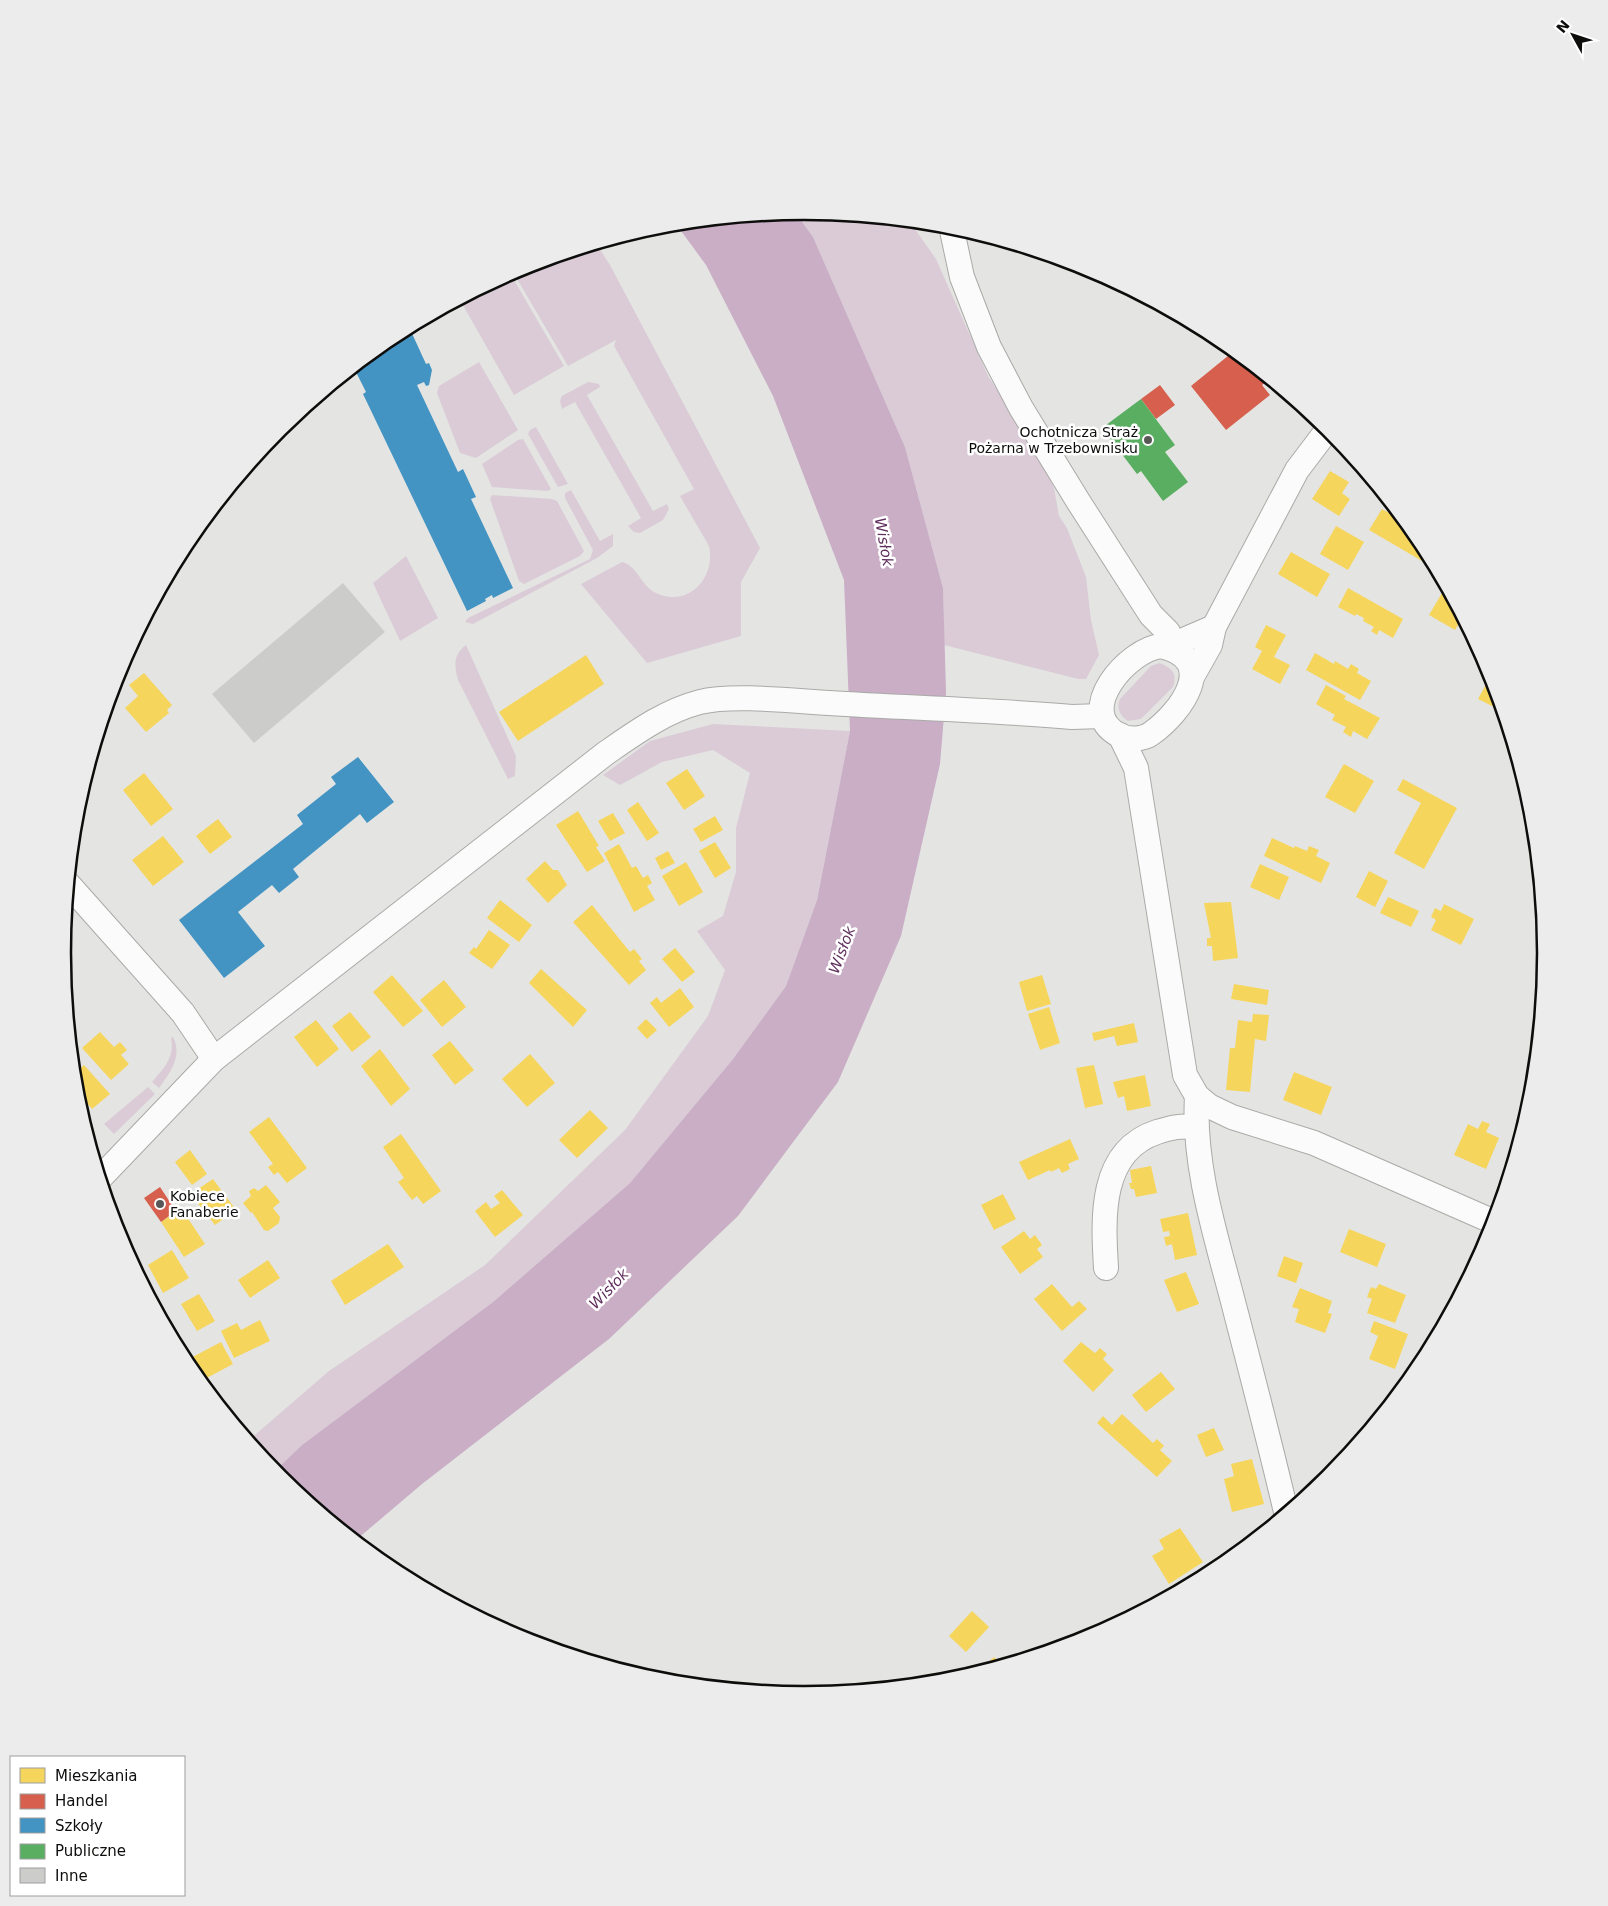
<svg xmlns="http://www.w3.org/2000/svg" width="1608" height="1906" font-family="'DejaVu Sans',sans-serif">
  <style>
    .green { fill: #dacbd7 }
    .water { fill: #c9aec6 }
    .homes { fill: #f6d55c }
    .shops { fill: #d6604d }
    .schools { fill: #4393c3 }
    .public { fill: #5aae61 }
    .building { fill: #cccdcb }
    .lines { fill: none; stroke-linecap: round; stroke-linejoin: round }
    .minor-casing { stroke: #aaaaa8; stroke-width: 26 }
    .minor { stroke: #fbfbfb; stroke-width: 24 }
    .poi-dot { fill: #585957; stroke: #fff; stroke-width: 2 }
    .labels { text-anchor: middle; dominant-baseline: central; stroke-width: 5; stroke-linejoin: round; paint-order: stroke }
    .poi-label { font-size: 14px; fill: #0d0d0c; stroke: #fff; text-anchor: end }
    .water-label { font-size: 15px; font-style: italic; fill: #602f5d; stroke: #fff }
    .rim { fill: none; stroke: #0d0d0c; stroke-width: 2.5 }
  </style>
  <rect width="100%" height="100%" fill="#e4e5e2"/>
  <g class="green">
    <path d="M 795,212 L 910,222 L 936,259 L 988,376 L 1039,456 L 1054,488 L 1059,516 L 1067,528 L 1086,577 L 1091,620 L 1099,655 L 1086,679 L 1078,679 L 944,645 L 943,588 L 905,447 L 813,237 Z"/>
    <path d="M 597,245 L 610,265 L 760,548 L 741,582 L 741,636 L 647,663 L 581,584 L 622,562 C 637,565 641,586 656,593 C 688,608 716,578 709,546 L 680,496 L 694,489 L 614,346 L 616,340 L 568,366 L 513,272 Z"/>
    <path d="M 510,273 L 564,366 L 514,395 L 460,300 Z"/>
    <path d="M 479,362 L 518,430 L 476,458 L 460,453 L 437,393 L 439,386 Z"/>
    <path d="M 588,382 L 599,384 L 600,387 L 587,395 L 653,511 L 667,504 L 669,509 L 663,520 L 640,533 L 634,532 L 628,526 L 641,518 L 575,402 L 562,409 L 560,401 L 562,396 Z"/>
    <path d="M 536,427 L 568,484 L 558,487 L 528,434 L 530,430 Z"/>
    <path d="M 523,439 L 551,489 L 548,491 L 492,487 L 482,464 L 518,440 Z"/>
    <path d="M 571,490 L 600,541 L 613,534 L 613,546 L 597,558 L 473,624 L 465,622 L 468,618 L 590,559 L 593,550 L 565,498 L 565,493 Z"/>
    <path d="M 492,495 L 552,499 L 557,501 L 584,551 L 580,556 L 524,584 L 519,581 L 490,499 Z"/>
    <path d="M 406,556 L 438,618 L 400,641 L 373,583 Z"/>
    <path d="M 466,645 L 516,756 L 515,776 L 508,779 L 458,680 C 454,665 453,655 466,645 Z"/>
    <path d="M 1159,663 C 1171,667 1178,673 1173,687 L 1141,719 L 1128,721 C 1120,716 1116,708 1120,699 L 1151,666 Z"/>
    <path d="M 713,724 L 850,731 L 817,900 L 786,986 L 733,1059 L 630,1183 L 493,1302 L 302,1445 L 275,1471 L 249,1440 L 329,1371 L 485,1265 L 625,1130 L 708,1016 L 725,970 L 697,931 L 723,916 L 736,872 L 736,828 L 750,773 L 713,750 L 662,762 L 620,785 L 603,775 L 650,741 Z"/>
    <path d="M 173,1037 C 183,1056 170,1073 159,1088 L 152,1082 C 164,1068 175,1057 171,1038 Z"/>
    <path d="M 148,1087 L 155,1094 L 114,1134 L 104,1124 Z"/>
  </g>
  <path class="water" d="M 795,212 L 813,237 L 905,447 L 943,588 L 946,692 L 940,764 L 901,936 L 838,1082 L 738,1216 L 609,1339 L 422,1484 L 356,1540 L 275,1471 L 302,1445 L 493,1302 L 630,1183 L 733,1059 L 786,986 L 817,900 L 850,731 L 844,580 L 773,396 L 706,265 L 676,224 Z"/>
  <g class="homes">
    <path d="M 1330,471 L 1349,482 L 1342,493 L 1350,499 L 1339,516 L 1312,499 Z"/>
    <path d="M 1382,509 L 1405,522 L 1421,541 L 1427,552 L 1422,561 L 1369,530 Z"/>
    <path d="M 1336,526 L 1364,542 L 1348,570 L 1320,554 Z"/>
    <path d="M 1291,552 L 1330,574 L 1317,597 L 1278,574 Z"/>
    <path d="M 1348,588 L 1403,619 L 1393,638 L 1379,630 L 1377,635 L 1371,631 L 1374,627 L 1363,621 L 1364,618 L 1356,614 L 1355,616 L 1338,607 Z"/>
    <path d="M 1445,588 L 1462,618 L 1455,630 L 1429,615 Z"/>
    <path d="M 1266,625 L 1286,635 L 1274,657 L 1290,665 L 1280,684 L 1252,669 L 1262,651 L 1255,647 Z"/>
    <path d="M 1315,653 L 1334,664 L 1335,661 L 1348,669 L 1351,664 L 1359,669 L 1357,673 L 1371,681 L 1360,700 L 1306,670 Z"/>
    <path d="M 586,655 L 604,684 L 518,741 L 499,712 Z"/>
    <path d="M 144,673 L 172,705 L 167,710 L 169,713 L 146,732 L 125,708 L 138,696 L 129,685 Z"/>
    <path d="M 1491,675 L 1500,706 L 1502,711 L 1478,699 Z"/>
    <path d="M 1326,685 L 1346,696 L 1344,699 L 1380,718 L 1367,739 L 1353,731 L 1351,737 L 1343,732 L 1346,727 L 1332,720 L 1335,715 L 1316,704 Z"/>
    <path d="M 1344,764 L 1374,781 L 1355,813 L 1325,797 Z"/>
    <path d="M 687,769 L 705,796 L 684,810 L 666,783 Z"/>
    <path d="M 144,773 L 173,809 L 151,826 L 123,790 Z"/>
    <path d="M 1403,779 L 1457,808 L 1424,869 L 1394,853 L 1421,803 L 1397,790 Z"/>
    <path d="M 638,802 L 659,833 L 647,841 L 627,810 Z"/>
    <path d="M 578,811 L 599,846 L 596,847 L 605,861 L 587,872 L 556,825 Z"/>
    <path d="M 613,813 L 625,833 L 610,841 L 598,821 Z"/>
    <path d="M 715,816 L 723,830 L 701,842 L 693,829 Z"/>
    <path d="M 218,819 L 232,837 L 210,854 L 196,836 Z"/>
    <path d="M 163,836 L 184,862 L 153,886 L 132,860 Z"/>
    <path d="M 1272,838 L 1294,848 L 1295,846 L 1307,851 L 1309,846 L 1319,850 L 1316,856 L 1330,863 L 1321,883 L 1264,856 Z"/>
    <path d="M 715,842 L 731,868 L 715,878 L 699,851 Z"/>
    <path d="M 619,844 L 632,868 L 636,866 L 643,878 L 648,875 L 652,883 L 647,886 L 655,900 L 634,912 L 604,853 Z"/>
    <path d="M 668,851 L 675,863 L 661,870 L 655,858 Z"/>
    <path d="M 545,861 L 553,870 L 558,870 L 567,885 L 548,903 L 526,879 Z"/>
    <path d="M 686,862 L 703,892 L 679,906 L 662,876 Z"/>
    <path d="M 1260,864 L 1289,877 L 1279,900 L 1250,887 Z"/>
    <path d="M 1369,871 L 1388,881 L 1375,907 L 1356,897 Z"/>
    <path d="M 1388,897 L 1419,911 L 1411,927 L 1380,913 Z"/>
    <path d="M 500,900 L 532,925 L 519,942 L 487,918 Z"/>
    <path d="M 1231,902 L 1238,958 L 1213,961 L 1212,946 L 1207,946 L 1207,938 L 1211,938 L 1204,903 Z"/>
    <path d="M 1444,904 L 1474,919 L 1461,945 L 1431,930 L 1436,920 L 1431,917 L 1435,908 L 1441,911 Z"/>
    <path d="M 592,905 L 630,952 L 634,949 L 642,959 L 639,961 L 646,970 L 629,985 L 573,922 Z"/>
    <path d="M 489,930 L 510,945 L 492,969 L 469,953 L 474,947 L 476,949 Z"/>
    <path d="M 675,948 L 695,972 L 682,982 L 662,959 Z"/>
    <path d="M 541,969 L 587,1010 L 573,1027 L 529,983 Z"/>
    <path d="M 392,975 L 423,1011 L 403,1027 L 373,992 Z"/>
    <path d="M 1042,975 L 1051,1004 L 1027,1011 L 1019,982 Z"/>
    <path d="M 444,980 L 466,1007 L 442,1027 L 420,1000 Z"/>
    <path d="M 1234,984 L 1269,990 L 1267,1005 L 1231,999 Z"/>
    <path d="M 680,988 L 694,1007 L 669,1027 L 650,1003 L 657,997 L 661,1003 Z"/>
    <path d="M 1049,1007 L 1060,1043 L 1040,1050 L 1028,1014 Z"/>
    <path d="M 350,1012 L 371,1037 L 352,1052 L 332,1026 Z"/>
    <path d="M 1253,1014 L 1269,1015 L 1266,1041 L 1255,1039 L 1250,1092 L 1226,1090 L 1230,1048 L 1235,1048 L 1238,1020 L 1252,1022 Z"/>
    <path d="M 646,1019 L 657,1030 L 647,1039 L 637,1028 Z"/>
    <path d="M 316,1020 L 339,1049 L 317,1067 L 294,1037 Z"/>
    <path d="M 1134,1023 L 1138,1042 L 1117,1046 L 1114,1036 L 1094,1041 L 1092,1033 Z"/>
    <path d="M 100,1032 L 114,1047 L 120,1042 L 127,1050 L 121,1055 L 129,1064 L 111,1080 L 82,1048 Z"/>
    <path d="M 450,1041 L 474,1070 L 455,1085 L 432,1055 Z"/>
    <path d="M 380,1049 L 410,1089 L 391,1106 L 361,1066 Z"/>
    <path d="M 530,1054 L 555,1083 L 527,1107 L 502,1079 Z"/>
    <path d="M 84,1065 L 110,1094 L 92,1109 L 76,1090 L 74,1073 Z"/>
    <path d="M 1094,1065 L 1103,1104 L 1085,1108 L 1076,1068 Z"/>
    <path d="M 1294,1072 L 1332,1087 L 1321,1115 L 1283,1100 Z"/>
    <path d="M 1145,1075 L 1151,1106 L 1127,1111 L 1124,1096 L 1118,1098 L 1113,1082 Z"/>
    <path d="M 590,1110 L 608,1128 L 577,1158 L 559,1140 Z"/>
    <path d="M 269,1117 L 307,1168 L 287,1183 L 278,1172 L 274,1175 L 268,1167 L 273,1164 L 249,1132 Z"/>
    <path d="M 1482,1121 L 1490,1124 L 1486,1132 L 1499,1138 L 1486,1169 L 1454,1155 L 1468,1124 L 1478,1129 Z"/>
    <path d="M 401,1134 L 441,1191 L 423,1204 L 417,1196 L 412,1200 L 398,1182 L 404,1178 L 383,1147 Z"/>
    <path d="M 1070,1139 L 1079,1159 L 1068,1164 L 1070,1169 L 1062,1173 L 1059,1168 L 1051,1172 L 1050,1170 L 1028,1180 L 1019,1162 Z"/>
    <path d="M 190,1150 L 207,1174 L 192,1185 L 175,1162 Z"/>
    <path d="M 1151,1166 L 1157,1193 L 1136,1197 L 1134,1189 L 1131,1189 L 1129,1183 L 1132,1183 L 1130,1170 Z"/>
    <path d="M 213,1179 L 236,1210 L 215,1225 L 196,1201 L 202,1196 L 198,1189 Z"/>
    <path d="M 266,1185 L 280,1202 L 273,1208 L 280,1217 L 279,1223 L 268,1231 L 264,1230 L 252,1212 L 251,1213 L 243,1203 L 251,1196 L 249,1191 L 254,1188 L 258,1191 Z"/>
    <path d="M 502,1190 L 523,1215 L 495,1237 L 475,1211 L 486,1202 L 491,1209 L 500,1203 L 494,1196 Z"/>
    <path d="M 1003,1194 L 1016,1219 L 994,1230 L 981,1205 Z"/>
    <path d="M 181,1208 L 205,1244 L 184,1257 L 161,1222 Z"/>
    <path d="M 1188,1213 L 1197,1255 L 1175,1260 L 1172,1244 L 1166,1246 L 1164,1237 L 1170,1236 L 1169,1231 L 1163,1232 L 1160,1219 Z"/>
    <path d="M 1349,1229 L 1386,1244 L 1377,1267 L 1340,1252 Z"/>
    <path d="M 1024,1231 L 1030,1239 L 1035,1235 L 1042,1245 L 1037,1249 L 1043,1257 L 1020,1274 L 1001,1247 Z"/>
    <path d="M 388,1244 L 404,1267 L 345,1305 L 331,1281 Z"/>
    <path d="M 172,1250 L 189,1278 L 163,1293 L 148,1265 Z"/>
    <path d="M 1284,1256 L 1303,1263 L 1296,1283 L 1277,1276 Z"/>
    <path d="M 268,1260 L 280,1278 L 250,1298 L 238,1280 Z"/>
    <path d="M 1186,1272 L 1199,1304 L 1177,1312 L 1164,1280 Z"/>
    <path d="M 1052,1284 L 1072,1307 L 1079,1301 L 1087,1309 L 1062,1331 L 1034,1299 Z"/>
    <path d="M 1379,1284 L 1406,1295 L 1395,1323 L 1367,1313 L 1372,1299 L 1367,1297 L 1371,1287 L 1376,1289 Z"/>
    <path d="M 1300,1288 L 1332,1301 L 1328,1313 L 1332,1314 L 1325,1333 L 1295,1322 L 1299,1309 L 1292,1307 Z"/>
    <path d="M 199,1294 L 215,1321 L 197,1331 L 181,1304 Z"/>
    <path d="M 260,1320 L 270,1341 L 234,1358 L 221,1331 L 237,1323 L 241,1330 Z"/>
    <path d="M 1374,1321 L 1408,1334 L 1395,1369 L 1369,1359 L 1378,1336 L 1370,1332 Z"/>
    <path d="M 221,1342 L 233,1364 L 201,1381 L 187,1360 Z"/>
    <path d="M 1081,1342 L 1095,1353 L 1100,1348 L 1107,1354 L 1103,1359 L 1114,1370 L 1093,1392 L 1063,1361 Z"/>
    <path d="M 1161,1372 L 1175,1389 L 1146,1412 L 1132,1395 Z"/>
    <path d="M 1122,1414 L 1153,1443 L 1157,1439 L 1164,1446 L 1160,1450 L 1172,1461 L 1157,1477 L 1097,1423 L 1103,1416 L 1112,1425 Z"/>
    <path d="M 1214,1428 L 1224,1450 L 1206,1457 L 1197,1435 Z"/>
    <path d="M 1252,1459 L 1264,1504 L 1232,1512 L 1224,1479 L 1234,1476 L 1231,1464 Z"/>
    <path d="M 1180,1528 L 1203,1562 L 1169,1584 L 1152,1556 L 1164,1549 L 1159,1540 Z"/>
    <path d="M 1232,1555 L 1233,1556 L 1218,1568 L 1216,1565 Z"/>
    <path d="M 972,1611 L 989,1627 L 966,1652 L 949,1636 Z"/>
    <path d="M 994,1657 L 1001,1664 L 982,1670 L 981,1669 Z"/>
  </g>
  <g class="shops">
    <path d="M 1234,351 L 1269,380 L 1262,385 L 1270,395 L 1226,430 L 1191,386 Z"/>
    <path d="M 1160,385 L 1175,405 L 1156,419 L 1141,399 Z"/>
    <path d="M 160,1187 L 176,1211 L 161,1222 L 144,1198 Z"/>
  </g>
  <g class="schools">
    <path d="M 409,327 L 426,364 L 429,363 L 432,370 L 429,385 L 426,386 L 424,382 L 417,385 L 458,472 L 463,469 L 476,497 L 471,499 L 513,588 L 493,598 L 492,595 L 485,599 L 486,601 L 467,611 L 363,394 L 366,392 L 354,368 L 392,336 Z"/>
    <path d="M 358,757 L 394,802 L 367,823 L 360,814 L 293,869 L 299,877 L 279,893 L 272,885 L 238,912 L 265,946 L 224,978 L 179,920 L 303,824 L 297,815 L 336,784 L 331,777 Z"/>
  </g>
  <path class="public" d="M 1141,399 L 1175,445 L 1165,452 L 1188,482 L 1163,501 L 1141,471 L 1137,474 L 1102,428 Z"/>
  <path class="building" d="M 343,583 L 385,632 L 254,743 L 212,694 Z"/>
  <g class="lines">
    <defs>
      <g id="minor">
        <path d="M 951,226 L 962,277 L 989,347 L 1021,408 L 1078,501 L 1151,615 L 1168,632 L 1170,648"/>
        <path d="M 1161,646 C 1220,660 1181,712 1152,733 C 1143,740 1128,740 1119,735 C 1073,711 1129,649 1161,646 Z"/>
        <path d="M 1172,649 L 1186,639 L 1214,627"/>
        <path d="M 1192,677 L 1210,645 L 1214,627 L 1297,470 L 1328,429"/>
        <path d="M 1120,735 L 1136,768 L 1185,1075 L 1197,1096 L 1209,1106 L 1232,1117 L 1314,1143 L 1494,1222"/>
        <path d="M 69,885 L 183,1013 L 214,1059"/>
        <path d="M 1197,1096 C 1193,1163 1214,1230 1231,1294 C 1250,1367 1269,1439 1286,1512"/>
        <path d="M 101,1177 L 214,1059 L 606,753 C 635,733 665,711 700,702 C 732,694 794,701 829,703 C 910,708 991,710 1072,717 L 1102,716"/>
        <path d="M 1106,1268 C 1103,1218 1099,1151 1157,1132 C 1170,1128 1181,1125 1195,1127"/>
      </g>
    </defs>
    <use href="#minor" class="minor-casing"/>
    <use href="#minor" class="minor"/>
  </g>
  <g class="poi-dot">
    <circle cx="1148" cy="440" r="5"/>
    <circle cx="160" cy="1204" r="5"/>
  </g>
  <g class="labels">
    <g class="poi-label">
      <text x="1138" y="432">Ochotnicza Straż<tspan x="1138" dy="16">Pożarna w Trzebownisku</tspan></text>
      <text x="170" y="1196" text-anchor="start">Kobiece<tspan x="170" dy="16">Fanaberie</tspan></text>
    </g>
    <g class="water-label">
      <text transform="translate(884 542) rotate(80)">Wisłok</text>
      <text transform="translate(842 950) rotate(-69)">Wisłok</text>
      <text transform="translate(609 1289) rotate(-46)">Wisłok</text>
    </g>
  </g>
  <path d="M0 0H1608V1906H0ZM71 953a733 733 0 1 1 1466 0a733 733 0 1 1-1466 0Z" fill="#ececec" fill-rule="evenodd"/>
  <path class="rim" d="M71 953a733 733 0 1 1 1466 0a733 733 0 1 1-1466 0Z"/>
  <rect x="10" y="1756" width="175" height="140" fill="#ffffff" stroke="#9e9e9e"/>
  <rect x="20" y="1768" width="25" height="15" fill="#f6d55c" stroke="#9e9e9e"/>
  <text x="55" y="1781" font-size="15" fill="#0d0d0c">Mieszkania</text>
  <rect x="20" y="1794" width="25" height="15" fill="#d6604d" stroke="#9e9e9e"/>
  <text x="55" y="1806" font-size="15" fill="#0d0d0c">Handel</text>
  <rect x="20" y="1818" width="25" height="15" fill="#4393c3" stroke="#9e9e9e"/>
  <text x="55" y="1831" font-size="15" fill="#0d0d0c">Szkoły</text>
  <rect x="20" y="1844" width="25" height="15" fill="#5aae61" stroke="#9e9e9e"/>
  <text x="55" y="1856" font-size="15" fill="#0d0d0c">Publiczne</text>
  <rect x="20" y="1868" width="25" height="15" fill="#cccdcb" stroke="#9e9e9e"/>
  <text x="55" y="1881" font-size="15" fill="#0d0d0c">Inne</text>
  <g transform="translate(1573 35) rotate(310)" stroke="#ffffff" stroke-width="4" paint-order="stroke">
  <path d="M0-4L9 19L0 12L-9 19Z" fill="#0d0d0c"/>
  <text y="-8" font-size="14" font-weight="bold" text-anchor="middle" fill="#0d0d0c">N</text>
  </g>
</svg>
